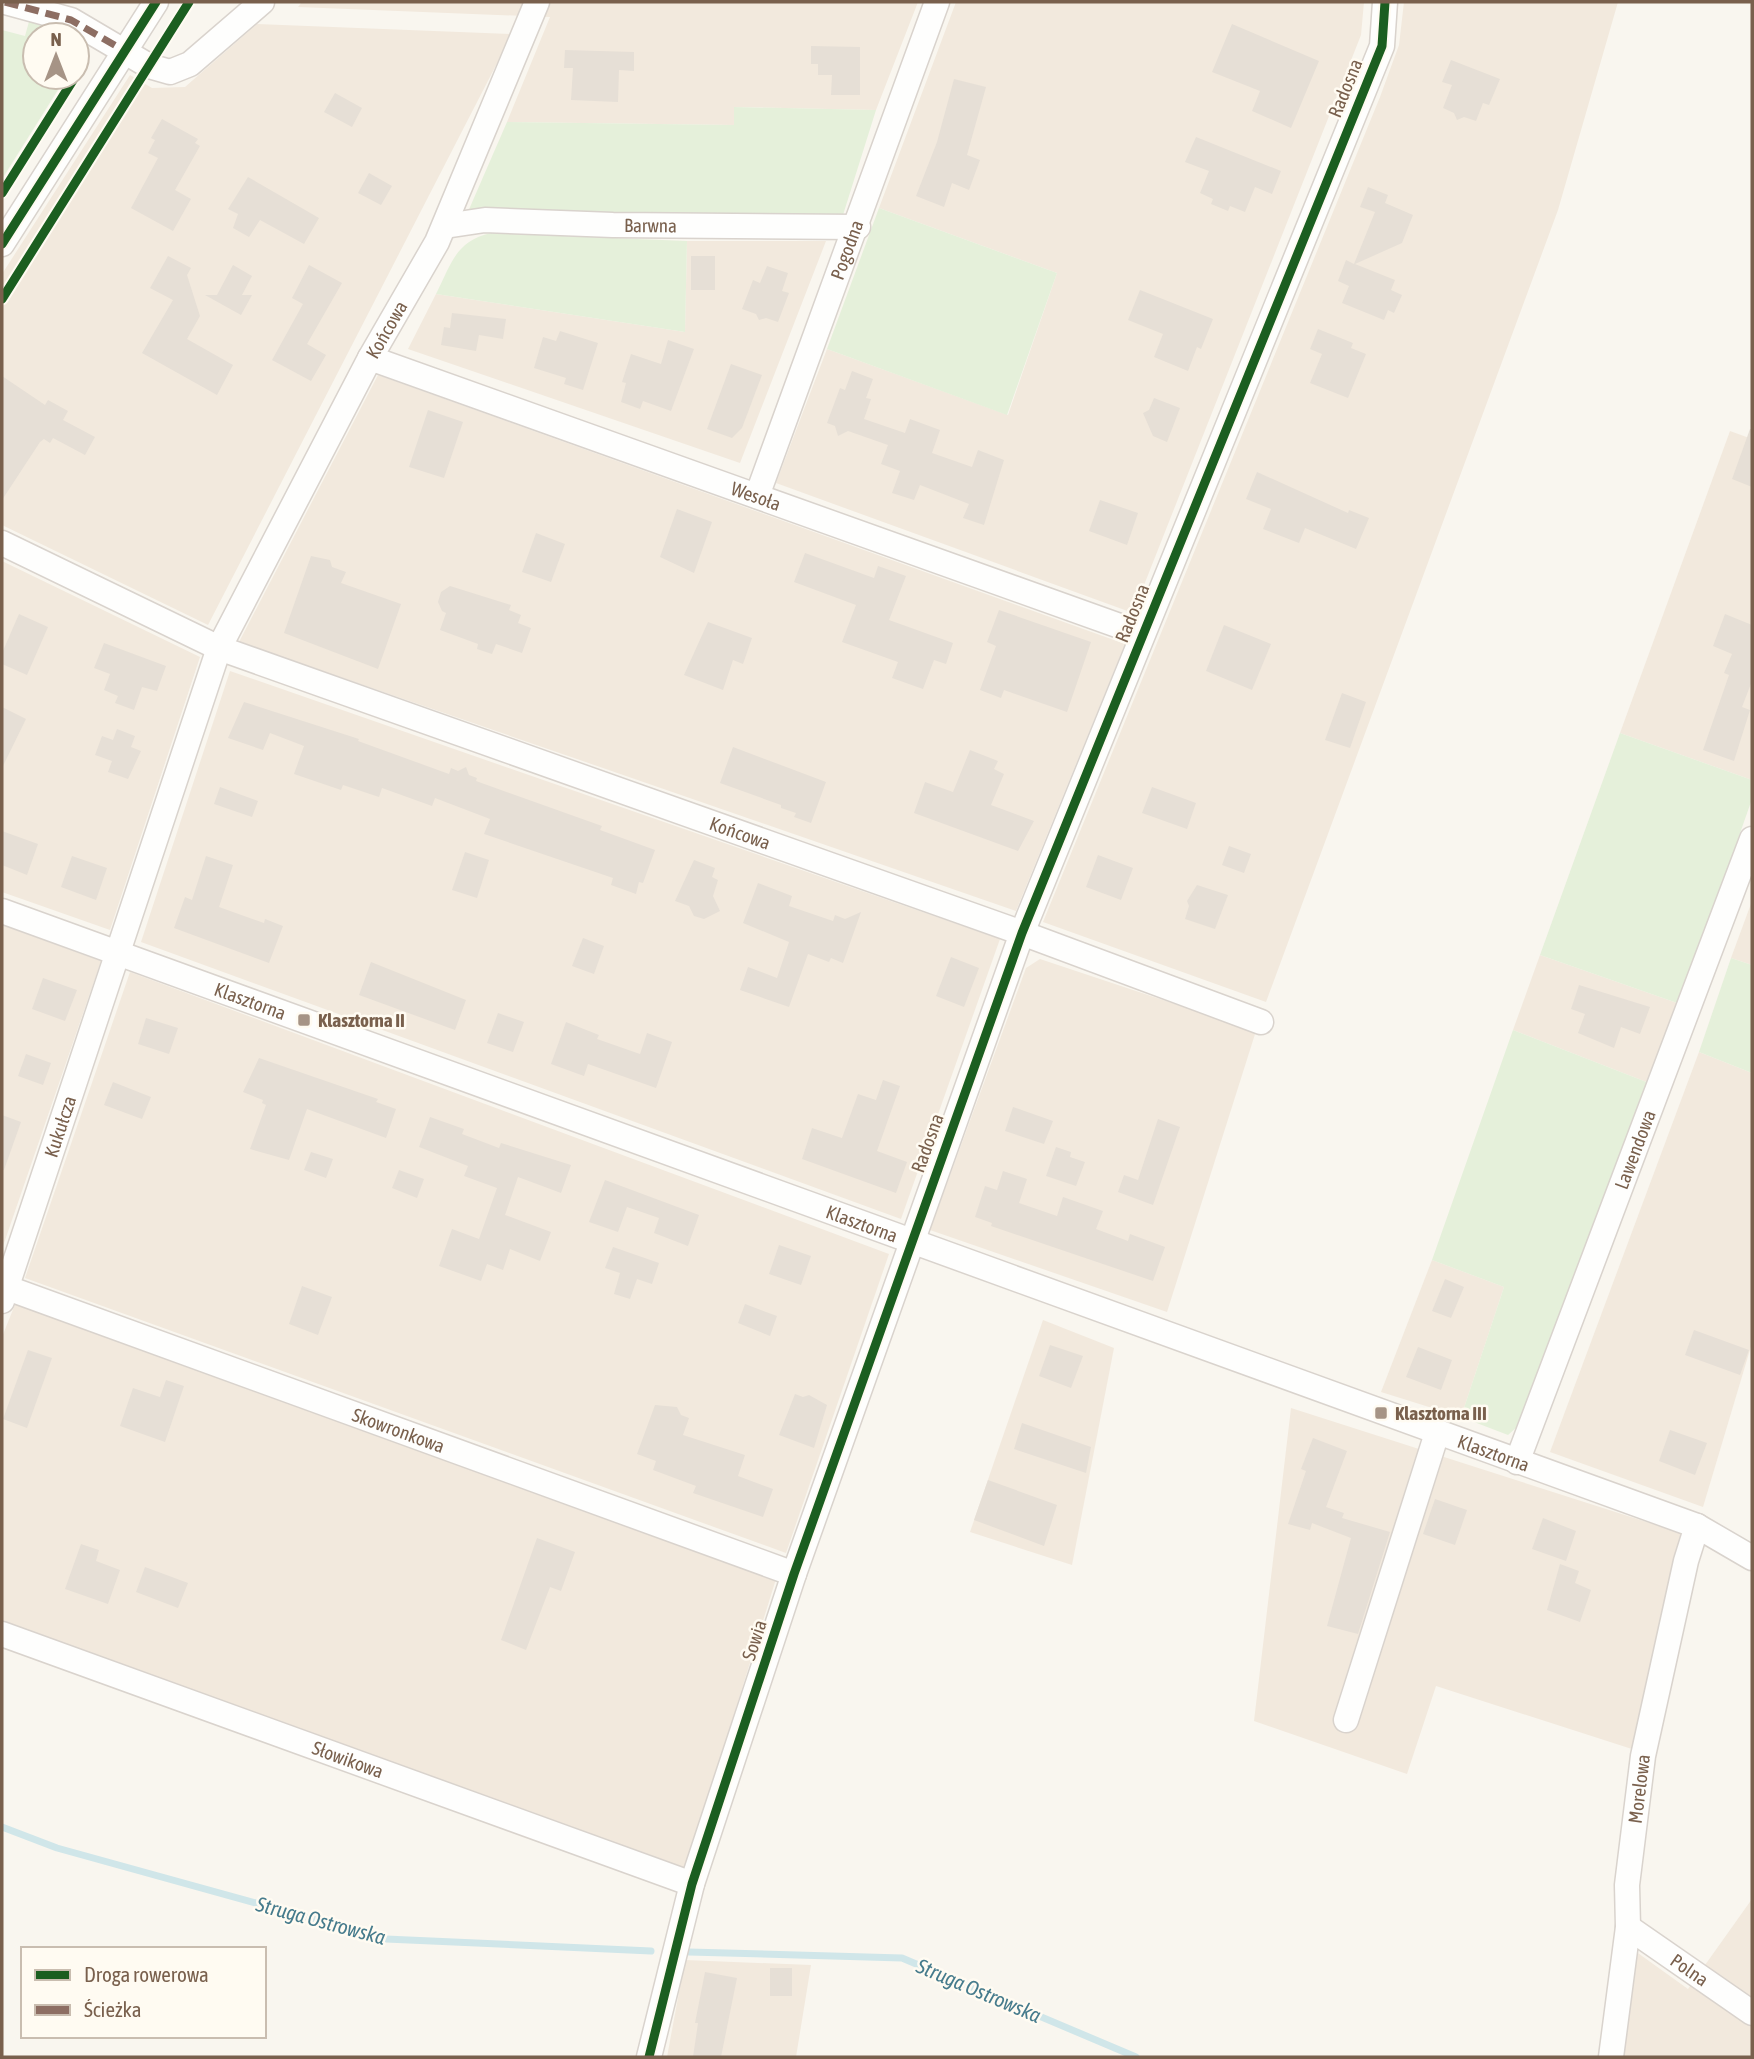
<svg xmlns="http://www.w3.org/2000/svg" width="1754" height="2059" font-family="'Asap Condensed',sans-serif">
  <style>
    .residential { fill: #f2e9dd }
    .green { fill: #e5f0da }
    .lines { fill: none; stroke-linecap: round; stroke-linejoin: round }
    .stream { stroke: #d0e6e9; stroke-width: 7 }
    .building { fill: #e6dfd6 }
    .minor-casing { stroke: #d9d3cd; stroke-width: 27 }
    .minor { stroke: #fefefd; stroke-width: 24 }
    .quiet { stroke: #8d6e63; stroke-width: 7; stroke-dasharray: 14 7; stroke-linecap: butt }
    .cycleway-casing { stroke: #fffbf2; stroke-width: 13 }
    .cycleway { stroke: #1b5e20; stroke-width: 9 }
    .poi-dot { fill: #a69486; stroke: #fffbf2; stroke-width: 2.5 }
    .labels { text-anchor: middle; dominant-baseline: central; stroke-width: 5; stroke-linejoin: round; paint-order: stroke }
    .street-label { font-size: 19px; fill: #79604d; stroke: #fffbf2 }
    .poi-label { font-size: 19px; font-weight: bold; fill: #79604d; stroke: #fffbf2; text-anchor: start }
    .water-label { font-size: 21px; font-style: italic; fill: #467b8c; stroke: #fffbf2 }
  </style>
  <rect width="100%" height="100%" fill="#f9f6ef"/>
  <g class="residential">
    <path d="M 302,2 L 918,2 L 876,110 L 735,107 L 735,125 L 507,122 L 550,17 L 298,7 Z"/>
    <path d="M 956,2 L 1364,2 L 1361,35 L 1133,613 L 776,483 L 827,349 L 1008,415 L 1057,273 L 879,208 Z"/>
    <path d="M 1404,2 L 1618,2 L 1558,210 L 1266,1002 L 1043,922 L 1380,97 L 1399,45 Z"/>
    <path d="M 257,24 L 512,34 L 208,625 L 2,525 L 2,274 L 130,75 L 152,88 L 185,87 Z"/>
    <path d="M 687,241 L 826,241 L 740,463 L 408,349 L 436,294 L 685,332 Z"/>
    <path d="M 378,375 L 1125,644 L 1016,911 L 239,642 Z"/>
    <path d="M 1730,431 L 1752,439 L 1752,780 L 1620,733 Z"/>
    <path d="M 2,561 L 200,657 L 110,930 L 2,892 Z"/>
    <path d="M 230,671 L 1000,939 L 901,1219 L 141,942 Z"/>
    <path d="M 1752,901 L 1752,965 L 1731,958 Z"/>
    <path d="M 2,925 L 101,961 L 2,1249 Z"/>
    <path d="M 1540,955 L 1680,1004 L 1649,1083 L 1513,1030 Z"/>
    <path d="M 1040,959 L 1256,1031 L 1167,1312 L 930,1230 L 1026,968 Z"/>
    <path d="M 130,972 L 889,1254 L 786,1553 L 25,1278 Z"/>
    <path d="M 1699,1052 L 1752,1073 L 1752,1343 L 1703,1507 L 1550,1452 Z"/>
    <path d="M 1432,1260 L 1504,1287 L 1461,1417 L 1381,1392 Z"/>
    <path d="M 16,1302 L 776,1579 L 681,1885 L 2,1630 L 2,1337 Z"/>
    <path d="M 1043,1320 L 1114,1348 L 1072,1565 L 970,1532 Z"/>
    <path d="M 1291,1408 L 1681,1533 L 1635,1750 L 1436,1686 L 1407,1774 L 1254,1721 Z"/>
    <path d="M 1752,1899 L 1752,2057 L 1621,2057 L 1635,1951 L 1688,1989 Z"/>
    <path d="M 685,1960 L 811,1965 L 796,2057 L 667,2057 Z"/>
  </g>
  <g class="green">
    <path d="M 30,18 L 74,35 L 35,35 L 35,77 L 66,77 L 2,179 L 2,30 L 25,36 Z"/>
    <path d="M 734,107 L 876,110 L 843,215 L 467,214 L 507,122 L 734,125 Z"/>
    <path d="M 879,208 L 1057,273 L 1007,415 L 827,349 Z"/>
    <path d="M 491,233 L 687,241 L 685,332 L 436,294 C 451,265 455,241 491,233 Z"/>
    <path d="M 1620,733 L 1752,780 L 1752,799 L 1680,1004 L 1540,955 Z"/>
    <path d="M 1731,958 L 1752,965 L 1752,1073 L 1699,1052 Z"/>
    <path d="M 1513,1030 L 1649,1083 L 1517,1427 L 1508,1435 L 1461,1417 L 1504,1287 L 1432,1260 Z"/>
  </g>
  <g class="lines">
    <g class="stream">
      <path d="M 2,1827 L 57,1848 L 386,1939 L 651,1951"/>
      <path d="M 689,1952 L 902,1958 L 1136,2057"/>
    </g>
  </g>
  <g class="building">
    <path d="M 1232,24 L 1319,61 L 1291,128 L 1252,111 L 1260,91 L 1212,72 Z"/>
    <path d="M 811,46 L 860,47 L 860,95 L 831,95 L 832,75 L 818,75 L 818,64 L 811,64 Z"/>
    <path d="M 565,50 L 634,52 L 634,71 L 619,70 L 618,102 L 571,100 L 573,68 L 564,68 Z"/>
    <path d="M 1451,60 L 1500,79 L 1489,105 L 1483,103 L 1476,121 L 1464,117 L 1457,120 L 1454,113 L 1443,108 L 1452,85 L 1442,82 Z"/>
    <path d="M 954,79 L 986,87 L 967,155 L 980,160 L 969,190 L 952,183 L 944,207 L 916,196 L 937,142 Z"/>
    <path d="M 335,93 L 362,108 L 352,127 L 324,112 Z"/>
    <path d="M 162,119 L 198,139 L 195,143 L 200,146 L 175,190 L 191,199 L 173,231 L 131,208 L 158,158 L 148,153 L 155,140 L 151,138 Z"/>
    <path d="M 1196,137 L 1281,171 L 1272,194 L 1255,187 L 1245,212 L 1230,206 L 1228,211 L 1211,204 L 1213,199 L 1200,193 L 1209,171 L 1185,162 Z"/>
    <path d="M 369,173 L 392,186 L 381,205 L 358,193 Z"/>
    <path d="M 248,177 L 319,218 L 304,244 L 260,220 L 249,237 L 233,228 L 238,214 L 228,209 Z"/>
    <path d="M 1368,187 L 1388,195 L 1385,203 L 1413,215 L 1402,243 L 1355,264 L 1395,280 L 1391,290 L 1402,295 L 1394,313 L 1388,310 L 1384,320 L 1342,303 L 1349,286 L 1338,281 L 1346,260 L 1354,264 L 1375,212 L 1360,207 Z"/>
    <path d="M 168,256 L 191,268 L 187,275 L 200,316 L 187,339 L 233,365 L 217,395 L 142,353 L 173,300 L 150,288 Z"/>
    <rect x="691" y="256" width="24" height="34"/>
    <path d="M 233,265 L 252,276 L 242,295 L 252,295 L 241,315 L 205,295 L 217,295 Z"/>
    <path d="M 309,265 L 342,283 L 307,344 L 326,355 L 311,381 L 272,360 L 303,304 L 292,298 Z"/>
    <path d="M 767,266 L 788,273 L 782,291 L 789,293 L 778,322 L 766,318 L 759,320 L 756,314 L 742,309 L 753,280 L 760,283 Z"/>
    <path d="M 1140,290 L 1213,319 L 1201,349 L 1197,347 L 1188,371 L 1154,357 L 1163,334 L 1128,320 Z"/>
    <path d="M 452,313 L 506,319 L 503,339 L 479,335 L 476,351 L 441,345 L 444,327 L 450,328 Z"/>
    <path d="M 1318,329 L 1353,343 L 1351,348 L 1366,354 L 1348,398 L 1310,383 L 1322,354 L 1310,349 Z"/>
    <path d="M 560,331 L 598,343 L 583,390 L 564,384 L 566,378 L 534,368 L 543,337 L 556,341 Z"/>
    <path d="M 668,340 L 694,349 L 671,411 L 643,401 L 640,409 L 621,402 L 626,383 L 622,382 L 631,354 L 661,364 Z"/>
    <path d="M 731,364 L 762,375 L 742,428 L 732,438 L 707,429 Z"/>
    <path d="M 852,371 L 873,379 L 866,398 L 871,399 L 864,419 L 905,433 L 910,419 L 940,430 L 932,453 L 972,467 L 978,450 L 1004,460 L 984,525 L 963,518 L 969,504 L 920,485 L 914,500 L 892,493 L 900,471 L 881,464 L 888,445 L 848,431 L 838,436 L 835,426 L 827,423 L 840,388 L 845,390 Z"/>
    <path d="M 2,376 L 45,405 L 48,400 L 68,411 L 63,420 L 95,437 L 85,455 L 53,438 L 50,443 L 44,439 L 40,442 L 2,500 Z"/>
    <path d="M 1154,398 L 1180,408 L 1167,442 L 1153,436 L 1143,413 L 1149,410 Z"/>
    <path d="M 428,410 L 463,422 L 444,478 L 409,467 Z"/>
    <path d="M 1750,429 L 1752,429 L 1752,487 L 1732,479 Z"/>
    <path d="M 1257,472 L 1348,513 L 1349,510 L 1369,518 L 1356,549 L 1305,528 L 1299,543 L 1263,529 L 1271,509 L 1246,499 Z"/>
    <path d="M 1100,500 L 1138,513 L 1127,545 L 1089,531 Z"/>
    <path d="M 677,509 L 712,522 L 694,573 L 660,557 Z"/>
    <path d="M 536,533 L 565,544 L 551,582 L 522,572 Z"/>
    <path d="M 805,553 L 874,578 L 878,566 L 906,576 L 889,620 L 953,643 L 946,664 L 934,660 L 923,689 L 892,678 L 898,662 L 842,642 L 856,605 L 794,582 Z"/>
    <path d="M 311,556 L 330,560 L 332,567 L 346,572 L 341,583 L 401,604 L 378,669 L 284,633 Z"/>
    <path d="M 450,586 L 511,605 L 509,610 L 521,615 L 518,623 L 531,628 L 522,653 L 496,644 L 492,654 L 477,649 L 478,644 L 440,630 L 446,613 L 442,611 L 438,602 L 441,592 Z"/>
    <path d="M 999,610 L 1091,642 L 1067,712 L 1004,690 L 1001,698 L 980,690 L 996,646 L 987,642 Z"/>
    <path d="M 19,614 L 48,627 L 27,675 L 2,664 L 2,653 Z"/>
    <path d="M 1725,614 L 1752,625 L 1752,681 L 1742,707 L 1750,710 L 1734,761 L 1703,750 L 1729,675 L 1724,673 L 1732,654 L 1713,646 Z"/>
    <path d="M 708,622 L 752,638 L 743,664 L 733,660 L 723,690 L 684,675 Z"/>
    <path d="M 1224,625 L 1271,644 L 1252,690 L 1206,671 Z"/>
    <path d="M 104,643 L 166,666 L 157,691 L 142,687 L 134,710 L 115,703 L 118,696 L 104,690 L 110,674 L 94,668 Z"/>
    <path d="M 1342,693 L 1366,702 L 1350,748 L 1325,740 Z"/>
    <path d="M 244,702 L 359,739 L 358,741 L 449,774 L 451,768 L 458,771 L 466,767 L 469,775 L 477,778 L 476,781 L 602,826 L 600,830 L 655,850 L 643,883 L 639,882 L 636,894 L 611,885 L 613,878 L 484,834 L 490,819 L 435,798 L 432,806 L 382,788 L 379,797 L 343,785 L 341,790 L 294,774 L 304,746 L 270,733 L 263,750 L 228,738 Z"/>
    <path d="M 2,707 L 26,719 L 2,768 Z"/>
    <path d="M 117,729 L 135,736 L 131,747 L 141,751 L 128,779 L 108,772 L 112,761 L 95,755 L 102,736 L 113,740 Z"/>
    <path d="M 733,747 L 826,782 L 811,823 L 794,817 L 796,813 L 781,808 L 781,805 L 720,783 Z"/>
    <path d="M 970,750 L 998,761 L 994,769 L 1004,774 L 991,805 L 1034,821 L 1018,851 L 914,813 L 925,782 L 953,792 Z"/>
    <path d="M 220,787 L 258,801 L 252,817 L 214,804 Z"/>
    <path d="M 1152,787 L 1196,803 L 1187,829 L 1142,813 Z"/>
    <path d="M 2,831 L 38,844 L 27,875 L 2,865 Z"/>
    <path d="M 1229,846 L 1251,854 L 1244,873 L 1222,865 Z"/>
    <path d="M 465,852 L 489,860 L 477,898 L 452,890 Z"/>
    <path d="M 1098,855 L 1133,868 L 1121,900 L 1086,887 Z"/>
    <path d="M 72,856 L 107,868 L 96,900 L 61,887 Z"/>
    <path d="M 206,856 L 233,865 L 219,907 L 264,923 L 265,919 L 283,926 L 269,963 L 174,928 L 185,897 L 192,900 Z"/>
    <path d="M 694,860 L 715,868 L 712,877 L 718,880 L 713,896 L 720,911 L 704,919 L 694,916 L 689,906 L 675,901 Z"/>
    <path d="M 758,883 L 792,896 L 789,906 L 833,921 L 835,915 L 845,919 L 861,912 L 843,963 L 831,958 L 829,962 L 808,954 L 789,1007 L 740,990 L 748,967 L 777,978 L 789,942 L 743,923 Z"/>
    <path d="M 1197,885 L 1228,895 L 1215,929 L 1185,919 L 1189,906 L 1187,901 Z"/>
    <path d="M 583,938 L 604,946 L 594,974 L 572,966 Z"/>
    <path d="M 951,957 L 979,968 L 964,1007 L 936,996 Z"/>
    <path d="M 371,962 L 466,1000 L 455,1030 L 359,995 Z"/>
    <path d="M 43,978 L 77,990 L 65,1021 L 32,1009 Z"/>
    <path d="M 1579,985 L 1650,1007 L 1640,1034 L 1621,1027 L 1614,1048 L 1578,1033 L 1585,1014 L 1571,1009 Z"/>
    <path d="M 498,1013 L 524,1022 L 513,1052 L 487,1043 Z"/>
    <path d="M 146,1018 L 178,1028 L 169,1054 L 138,1044 Z"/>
    <path d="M 566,1022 L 599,1035 L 597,1039 L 640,1054 L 647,1033 L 672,1042 L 656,1088 L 588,1064 L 584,1076 L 551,1064 Z"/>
    <path d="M 26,1054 L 51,1063 L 43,1085 L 18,1076 Z"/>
    <path d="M 259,1058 L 378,1099 L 376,1102 L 396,1109 L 386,1138 L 307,1109 L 289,1160 L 250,1149 L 266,1105 L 262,1103 L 263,1100 L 243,1092 Z"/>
    <path d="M 883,1080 L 900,1086 L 877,1151 L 907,1162 L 896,1193 L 802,1159 L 812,1128 L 842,1138 L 858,1094 L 876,1100 Z"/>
    <path d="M 113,1082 L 151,1097 L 142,1119 L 104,1105 Z"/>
    <path d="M 1013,1107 L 1053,1121 L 1044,1144 L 1005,1131 Z"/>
    <path d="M 2,1115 L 21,1122 L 4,1170 L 2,1170 Z"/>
    <path d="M 430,1117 L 464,1129 L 462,1134 L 499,1148 L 501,1143 L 571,1165 L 561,1193 L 518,1177 L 505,1215 L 551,1232 L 540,1261 L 510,1249 L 503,1270 L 487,1264 L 481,1281 L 439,1266 L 452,1229 L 479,1239 L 497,1188 L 464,1176 L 468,1166 L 419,1147 Z"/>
    <path d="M 1158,1119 L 1180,1127 L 1153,1205 L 1118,1192 L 1124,1175 L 1138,1180 Z"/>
    <path d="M 1056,1147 L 1071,1152 L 1070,1157 L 1085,1162 L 1076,1186 L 1046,1176 Z"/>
    <path d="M 311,1152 L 333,1159 L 326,1178 L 304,1170 Z"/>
    <path d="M 399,1170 L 424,1179 L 417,1198 L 392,1188 Z"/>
    <path d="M 1003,1171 L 1027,1179 L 1019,1203 L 1057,1216 L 1063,1197 L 1103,1211 L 1096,1229 L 1128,1241 L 1130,1234 L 1165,1247 L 1153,1281 L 991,1226 L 992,1223 L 975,1217 L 985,1186 L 997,1190 Z"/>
    <path d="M 605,1180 L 699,1215 L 688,1246 L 654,1233 L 659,1218 L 627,1207 L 618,1232 L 589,1222 Z"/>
    <path d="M 779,1245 L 811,1256 L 801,1285 L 769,1274 Z"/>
    <path d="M 613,1247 L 659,1263 L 652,1284 L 637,1279 L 630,1299 L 614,1294 L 620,1273 L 605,1268 Z"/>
    <path d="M 1445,1279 L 1464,1287 L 1451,1318 L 1432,1311 Z"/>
    <path d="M 302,1286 L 332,1297 L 318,1335 L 289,1324 Z"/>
    <path d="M 745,1304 L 777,1316 L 770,1336 L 738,1323 Z"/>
    <path d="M 1694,1330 L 1749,1350 L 1740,1375 L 1685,1355 Z"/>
    <path d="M 1050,1345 L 1083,1356 L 1071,1388 L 1039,1376 Z"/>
    <path d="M 1418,1347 L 1452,1360 L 1441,1390 L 1406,1377 Z"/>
    <path d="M 28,1350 L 52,1358 L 27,1428 L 3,1419 Z"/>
    <path d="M 166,1380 L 184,1386 L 165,1442 L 120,1426 L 133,1388 L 160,1397 Z"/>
    <path d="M 795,1394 L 803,1397 L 809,1395 L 827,1405 L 814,1448 L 779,1435 Z"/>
    <path d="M 655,1405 L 677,1407 L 681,1415 L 689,1418 L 683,1435 L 745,1455 L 738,1476 L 773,1489 L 763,1517 L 693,1493 L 696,1486 L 653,1470 L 656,1461 L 637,1454 Z"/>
    <path d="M 1022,1423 L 1091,1447 L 1086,1473 L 1014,1449 Z"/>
    <path d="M 1670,1430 L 1707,1443 L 1695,1475 L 1659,1461 Z"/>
    <path d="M 1313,1438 L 1347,1451 L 1326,1507 L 1344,1513 L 1342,1518 L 1390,1532 L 1358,1634 L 1327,1626 L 1351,1538 L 1312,1523 L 1310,1530 L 1288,1524 L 1306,1471 L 1301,1469 Z"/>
    <path d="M 988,1480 L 1057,1505 L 1044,1546 L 974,1520 Z"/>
    <path d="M 1435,1499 L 1467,1510 L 1455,1545 L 1423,1534 Z"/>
    <path d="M 1543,1518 L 1576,1531 L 1566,1561 L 1532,1549 Z"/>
    <path d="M 537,1538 L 575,1552 L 561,1591 L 550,1587 L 526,1650 L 501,1640 Z"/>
    <path d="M 81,1544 L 99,1550 L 96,1561 L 120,1570 L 108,1604 L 65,1589 Z"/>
    <path d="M 1560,1564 L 1579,1571 L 1575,1583 L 1591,1590 L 1580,1622 L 1547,1610 Z"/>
    <path d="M 145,1567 L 188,1583 L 178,1608 L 136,1592 Z"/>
    <rect x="770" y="1968" width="22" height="28"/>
    <path d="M 705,1972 L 737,1978 L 721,2057 L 693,2057 L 698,2023 L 695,2023 Z"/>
  </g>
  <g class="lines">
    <defs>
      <g id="minor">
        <path d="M 5,2 L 71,20 L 149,66 L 170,72 L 190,64 L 262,2"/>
        <path id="s1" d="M 445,226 L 485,220 L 613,225 L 858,227"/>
        <path d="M 2,244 L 156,2"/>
        <path id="s2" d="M 370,358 L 1142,634"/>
        <path id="s3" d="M 757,496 L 937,2"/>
        <path id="s4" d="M 2,543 L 219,648 L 1022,933 L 1261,1022"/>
        <path id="s5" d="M 2,911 C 567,1115 1131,1323 1697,1526 L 1752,1558"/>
        <path id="s6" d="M 2,1286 L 794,1574"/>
        <path id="s7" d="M 2,1301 L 219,648 L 370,358 L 437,242 L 537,2"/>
        <path id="s8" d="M 1517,1462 L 1752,839"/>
        <path id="s9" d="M 2,1634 L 692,1884"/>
        <path d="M 1346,1720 L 1437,1433"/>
        <path id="s10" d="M 1628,1927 L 1752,2013"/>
        <path d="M 649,2057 L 692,1884 L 794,1574 L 1022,933 L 1382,46 L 1385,2"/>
        <path id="s11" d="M 1611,2057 L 1628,1927 L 1627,1885 L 1643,1756 L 1686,1561 L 1697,1526"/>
      </g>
    </defs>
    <use href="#minor" class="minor-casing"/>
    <use href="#minor" class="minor"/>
    <path class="quiet" d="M 5,2 L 71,20 L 125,51"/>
    <defs>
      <g id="cycleway">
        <path d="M 2,193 L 75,77"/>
        <path d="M 2,244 L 156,2"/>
        <path d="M 2,299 L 189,2"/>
        <path d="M 649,2057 L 692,1884 L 794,1574 L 1022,933 L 1382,46 L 1385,2"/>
      </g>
    </defs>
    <use href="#cycleway" class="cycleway-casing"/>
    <use href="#cycleway" class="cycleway"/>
  </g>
  <g class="poi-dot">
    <rect x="297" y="1013" width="14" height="14" rx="3.5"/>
    <rect x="1374" y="1406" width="14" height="14" rx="3.5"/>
  </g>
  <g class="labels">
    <g class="street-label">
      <text transform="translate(1345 88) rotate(-68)">Radosna</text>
      <text stroke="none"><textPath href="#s1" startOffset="206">Barwna</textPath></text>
      <text stroke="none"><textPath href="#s3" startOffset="262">Pogodna</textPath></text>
      <text stroke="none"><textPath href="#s7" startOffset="1048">Końcowa</textPath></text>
      <text stroke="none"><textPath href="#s2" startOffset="410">Wesoła</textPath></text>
      <text transform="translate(1132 613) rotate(-68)">Radosna</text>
      <text stroke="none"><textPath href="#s4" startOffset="794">Końcowa</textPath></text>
      <text stroke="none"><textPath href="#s5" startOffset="264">Klasztorna</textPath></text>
      <text stroke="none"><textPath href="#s7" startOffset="184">Kukułcza</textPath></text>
      <text transform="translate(927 1143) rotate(-70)">Radosna</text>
      <text stroke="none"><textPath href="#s8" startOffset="334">Lawendowa</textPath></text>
      <text stroke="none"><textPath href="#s5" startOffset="915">Klasztorna</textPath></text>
      <text stroke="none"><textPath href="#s6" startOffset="422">Skowronkowa</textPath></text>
      <text stroke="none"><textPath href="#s5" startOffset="1587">Klasztorna</textPath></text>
      <text transform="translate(754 1640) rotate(-72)">Sowia</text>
      <text stroke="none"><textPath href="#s9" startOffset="368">Słowikowa</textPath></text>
      <text stroke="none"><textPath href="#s11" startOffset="270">Morelowa</textPath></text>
      <text stroke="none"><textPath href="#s10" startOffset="75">Polna</textPath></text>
    </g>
    <g class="poi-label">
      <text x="318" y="1020">Klasztorna II</text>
      <text x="1395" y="1413">Klasztorna III</text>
    </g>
    <g class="water-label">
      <text transform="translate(321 1920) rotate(15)">Struga Ostrowska</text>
      <text transform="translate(979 1990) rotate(23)">Struga Ostrowska</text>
    </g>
  </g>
  <rect width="1754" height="2059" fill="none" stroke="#79604d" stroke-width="7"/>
  <rect x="21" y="1947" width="245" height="91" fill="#fffbf2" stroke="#c9bdb0" stroke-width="2"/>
  <rect x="35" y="1970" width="35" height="10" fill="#1b5e20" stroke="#c9bdb0" stroke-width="2"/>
  <text x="84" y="1982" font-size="21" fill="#79604d">Droga rowerowa</text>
  <rect x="35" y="2005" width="35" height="10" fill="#8d6e63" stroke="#c9bdb0" stroke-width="2"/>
  <text x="84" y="2017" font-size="21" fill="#79604d">Ścieżka</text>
  <g transform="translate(56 56)"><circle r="33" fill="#fffbf2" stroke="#c9bdb0" stroke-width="2"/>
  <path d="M0-5L12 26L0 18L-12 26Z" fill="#a69486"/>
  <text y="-10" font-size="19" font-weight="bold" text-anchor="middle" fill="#79604d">N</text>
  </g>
</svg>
